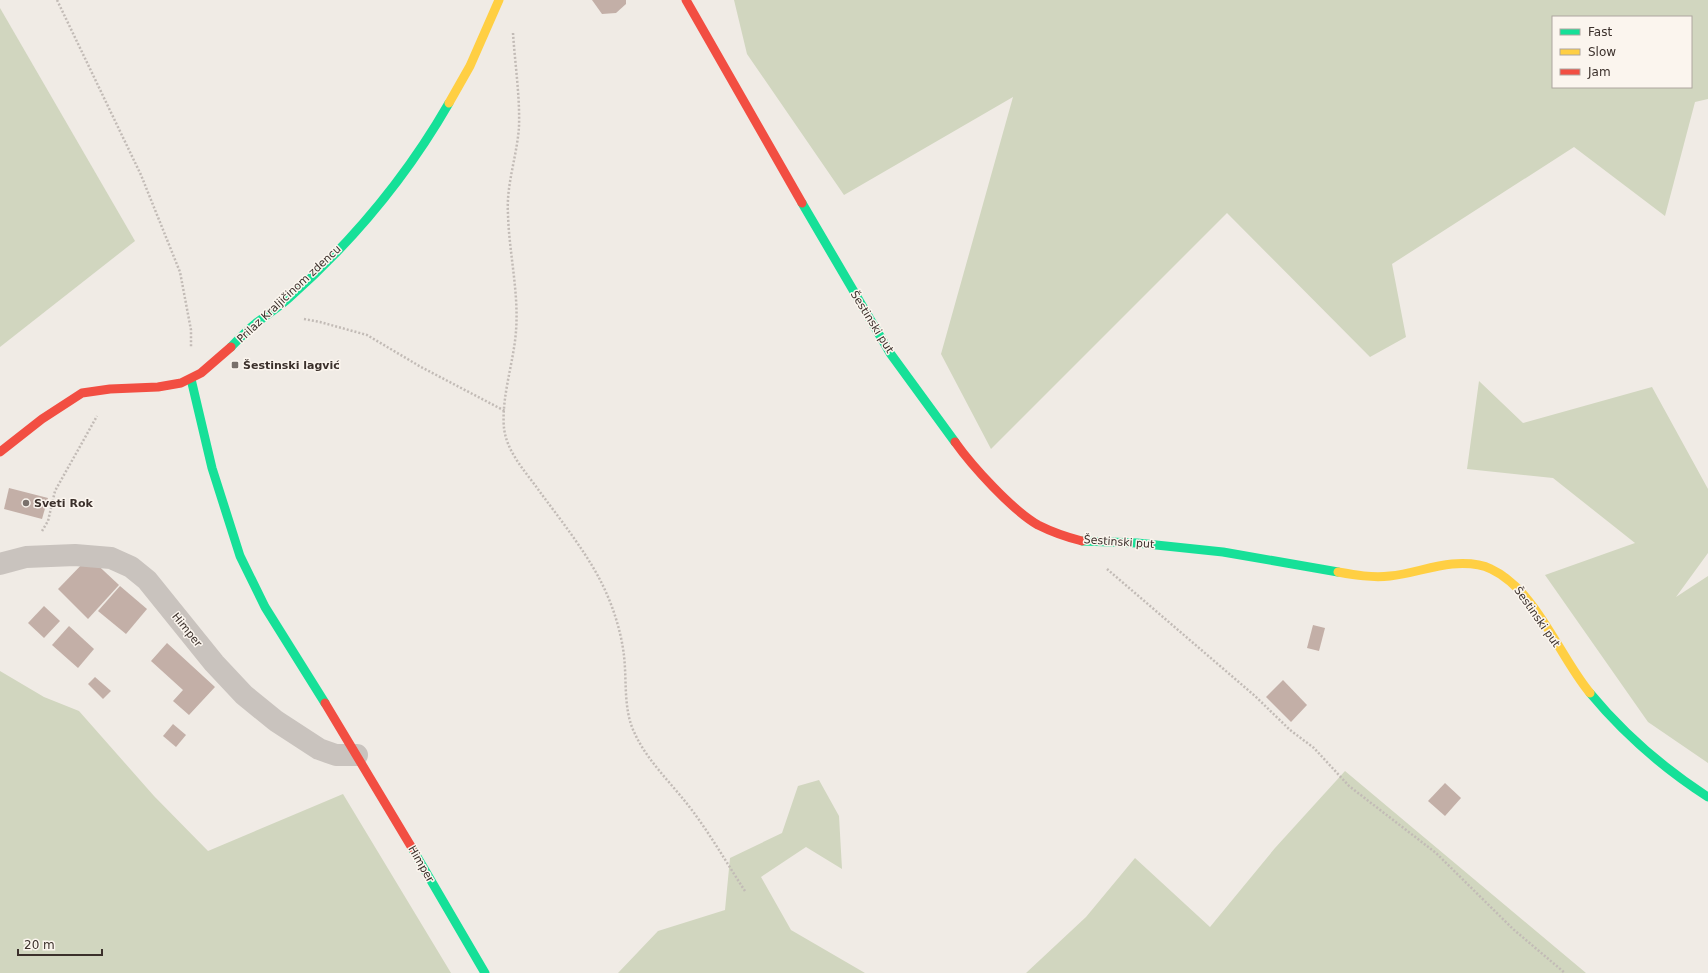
<svg xmlns="http://www.w3.org/2000/svg" width="1708" height="973" font-family="'DejaVu Sans',sans-serif">
  <style>
    .green { fill: #d1d6bf; fill-rule: evenodd }
    .building { fill: #c3afa7 }
    .lines { fill: none; stroke-linecap: round; stroke-linejoin: round }
    .path { stroke: #c2bbb6; stroke-width: 2.5; stroke-dasharray: 2 2; stroke-linecap: butt }
    .street { stroke: #c9c3be; stroke-width: 22 }
    .fast { stroke: #16e098; stroke-width: 9 }
    .slow { stroke: #ffcf43; stroke-width: 9 }
    .jam { stroke: #f24e42; stroke-width: 9 }
    .poi-dot { fill: #7a716c; stroke: #fbf5ee; stroke-width: 1.5 }
    .labels { text-anchor: middle; dominant-baseline: central; stroke-width: 3; stroke-linejoin: round; paint-order: stroke }
    .street-label { font-size: 11px; fill: #3b302b; stroke: #fbf5ee }
    .poi-label { font-size: 11px; font-weight: bold; fill: #3b302b; stroke: #fbf5ee; text-anchor: start }
  </style>
  <rect width="100%" height="100%" fill="#f0ebe5"/>
  <g class="green">
    <path d="M 734,0 L 1708,0 L 1708,99 L 1695,102 L 1665,216 L 1574,147 L 1392,264 L 1406,337 L 1370,357 L 1227,213 L 991,449 L 941,354 L 1013,97 L 844,195 L 747,54 ZM 1553,17 L 1691,17 L 1691,87 L 1553,87 Z"/>
    <path d="M 0,8 L 135,241 L 0,347 Z"/>
    <path d="M 1479,381 L 1523,423 L 1652,387 L 1708,489 L 1708,553 L 1676,597 L 1708,576 L 1708,763 L 1648,722 L 1545,575 L 1635,543 L 1553,478 L 1467,469 Z"/>
    <path d="M 0,671 L 44,697 L 79,711 L 154,796 L 208,851 L 343,794 L 451,973 L 0,973 Z"/>
    <path d="M 1345,771 L 1586,973 L 1026,973 L 1086,917 L 1135,858 L 1210,927 L 1275,848 Z"/>
    <path d="M 819,780 L 839,816 L 842,869 L 806,847 L 761,877 L 791,930 L 865,973 L 618,973 L 658,931 L 725,910 L 730,858 L 782,833 L 798,786 Z"/>
  </g>
  <g class="building">
    <path d="M 592,0 L 626,0 L 626,4 L 616,13 L 602,14 Z"/>
    <path d="M 9,488 L 48,498 L 42,519 L 4,509 Z"/>
    <path d="M 89,557 L 119,585 L 88,619 L 58,589 Z"/>
    <path d="M 120,586 L 147,609 L 126,634 L 98,611 Z"/>
    <path d="M 44,606 L 60,621 L 44,638 L 28,623 Z"/>
    <path d="M 1313,625 L 1325,628 L 1319,651 L 1307,648 Z"/>
    <path d="M 69,626 L 94,649 L 78,668 L 52,645 Z"/>
    <path d="M 167,643 L 215,687 L 189,715 L 173,701 L 183,690 L 151,661 Z"/>
    <path d="M 95,677 L 111,691 L 103,699 L 88,684 Z"/>
    <path d="M 1283,680 L 1307,705 L 1291,722 L 1266,697 Z"/>
    <path d="M 173,724 L 186,735 L 176,747 L 163,736 Z"/>
    <path d="M 1445,783 L 1461,798 L 1445,816 L 1428,801 Z"/>
  </g>
  <g class="lines">
    <g class="path">
      <path d="M 57,0 L 141,175 L 180,272 L 191,330 L 191,348"/>
      <path d="M 513,33 C 515,64 520,96 519,127 C 517,156 506,185 508,214 C 509,253 519,292 516,331 C 514,361 501,398 504,428 C 507,453 526,472 540,492 C 560,519 582,547 598,576 C 611,600 621,629 624,656 C 627,682 623,710 635,734 C 647,760 670,782 688,805 C 709,832 726,862 745,891"/>
      <path d="M 304,319 L 320,322 L 367,335 L 421,367 L 505,411"/>
      <path d="M 42,531 L 48,521 L 55,491 L 97,416"/>
      <path d="M 1107,569 L 1255,696 L 1290,730 L 1314,748 L 1349,786 L 1436,853 L 1513,929 L 1565,973"/>
    </g>
    <path class="street" d="M 0,564 L 26,557 L 75,555 L 111,558 L 131,567 L 147,580 L 214,663 L 244,695 L 276,721 L 319,749 L 336,755 L 357,755"/>
    <g class="fast">
      <path d="M 802,203 L 890,353 L 955,442"/>
      <path d="M 231,347 C 239,339 246,331 255,324 C 266,315 278,308 289,298 C 352,242 407,176 449,103"/>
      <path d="M 191,379 L 212,468 L 240,556 L 265,607 L 325,703"/>
      <path d="M 1082,541 L 1137,543 L 1223,552 L 1338,572"/>
      <path d="M 1590,693 C 1624,734 1663,768 1708,797"/>
      <path d="M 412,848 L 485,973"/>
    </g>
    <g class="slow">
      <path d="M 449,103 L 470,66 L 499,0"/>
      <path d="M 1338,572 C 1355,575 1372,578 1390,576 C 1411,574 1431,566 1452,564 C 1465,563 1479,563 1491,569 C 1536,590 1559,656 1590,693"/>
    </g>
    <g class="jam">
      <path d="M 686,0 L 802,203"/>
      <path d="M 955,442 C 972,466 1012,510 1038,525 C 1052,532 1066,537 1082,541"/>
      <path d="M 0,452 L 42,419 L 82,393 L 110,389 L 158,387 L 181,383 L 201,373 L 231,347"/>
      <path d="M 325,703 L 412,848"/>
    </g>
  </g>
  <g class="poi-dot">
    <rect x="231" y="361" width="8" height="8" rx="2"/>
    <circle cx="26" cy="503" r="4"/>
  </g>
  <g class="labels">
    <g class="street-label">
      <text transform="translate(289 294) rotate(-43)">Prilaz Kraljičinom zdencu</text>
      <text transform="translate(872 322) rotate(58)">Šestinski put</text>
      <text transform="translate(1119 542) rotate(4)">Šestinski put</text>
      <text transform="translate(1537 617) rotate(55)">Šestinski put</text>
      <text transform="translate(187 630) rotate(51)">Himper</text>
      <text transform="translate(421 864) rotate(60)">Himper</text>
    </g>
    <g class="poi-label">
      <text x="243" y="365">Šestinski lagvić</text>
      <text x="34" y="503">Sveti Rok</text>
    </g>
  </g>
  <rect x="1552" y="16" width="140" height="72" fill="#fbf5ee" stroke="#aea6a0"/>
  <rect x="1560" y="29" width="20" height="6" fill="#16e098" stroke="#aea6a0"/>
  <text x="1588" y="36" font-size="12" fill="#3b302b">Fast</text>
  <rect x="1560" y="49" width="20" height="6" fill="#ffcf43" stroke="#aea6a0"/>
  <text x="1588" y="56" font-size="12" fill="#3b302b">Slow</text>
  <rect x="1560" y="69" width="20" height="6" fill="#f24e42" stroke="#aea6a0"/>
  <text x="1588" y="76" font-size="12" fill="#3b302b">Jam</text>
  <path d="M18 949v6h84v-6" fill="none" stroke="#3b302b" stroke-width="2"/>
  <text x="24" y="949" font-size="12" fill="#3b302b" stroke="#fbf5ee" stroke-width="3" paint-order="stroke">20 m</text>
</svg>
